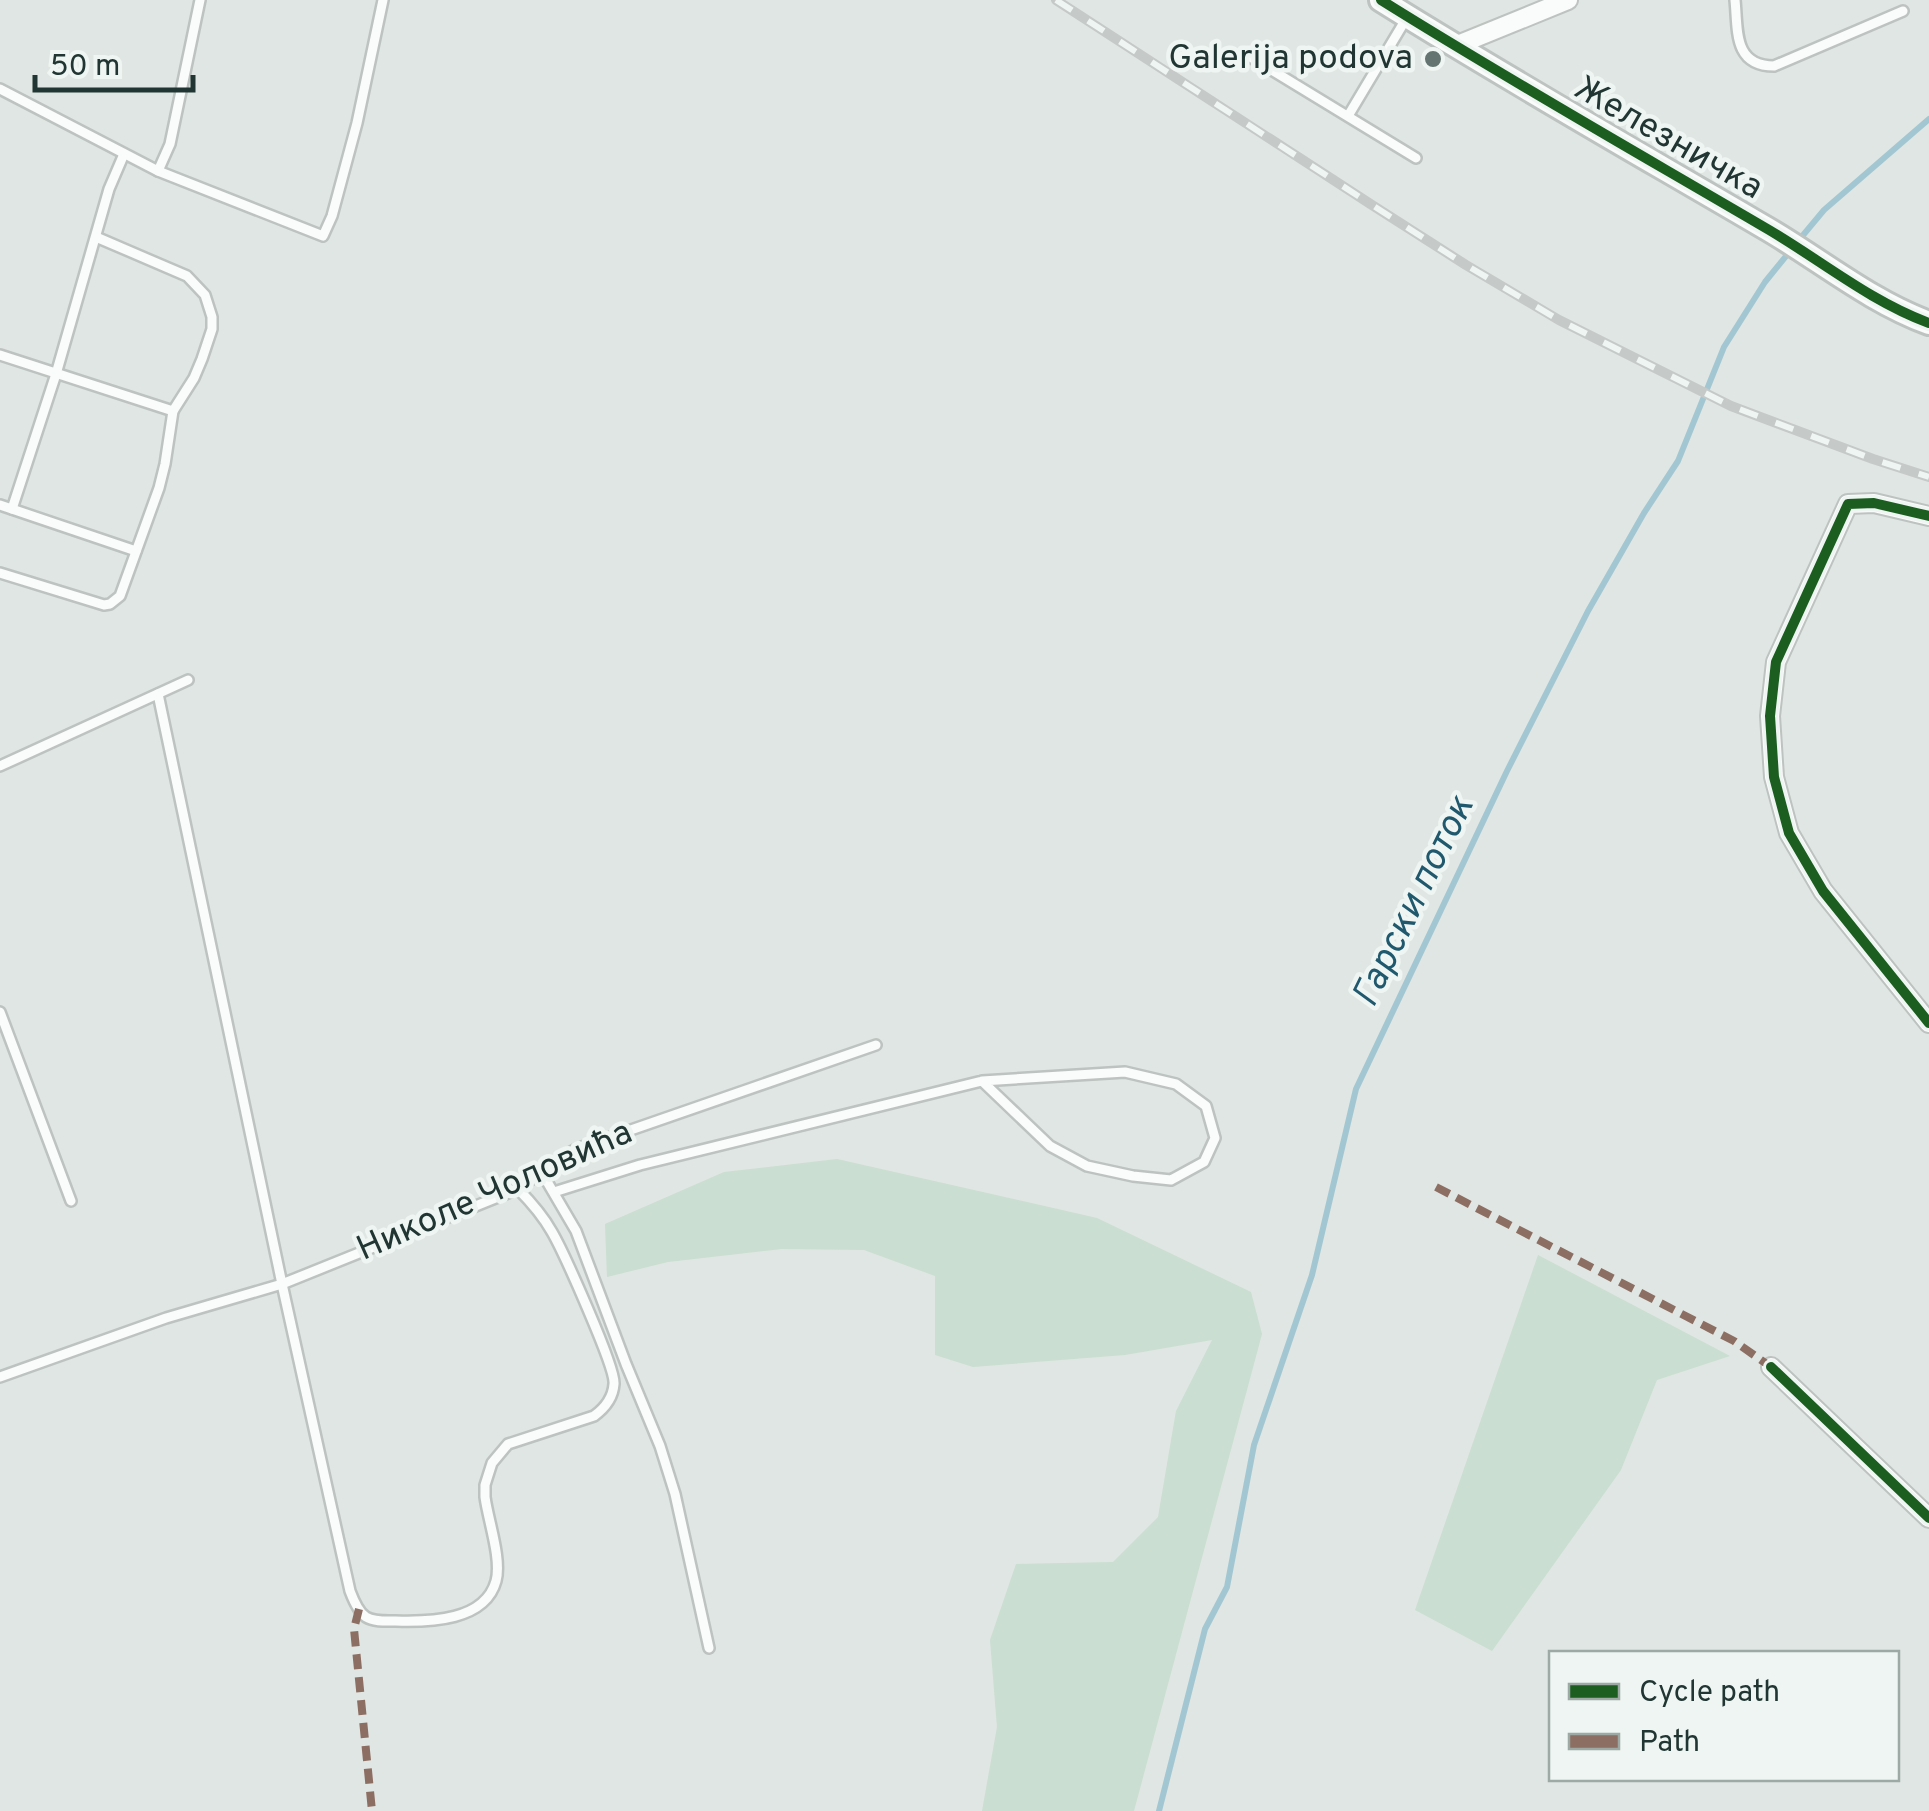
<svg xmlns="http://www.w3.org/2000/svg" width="1929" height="1811" font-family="Overpass,sans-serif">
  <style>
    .green { fill: #caded1 }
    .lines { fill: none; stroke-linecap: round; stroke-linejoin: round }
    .stream { stroke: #a3c7d2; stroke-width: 6 }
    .lane-casing { stroke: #bdc3c0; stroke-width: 14 }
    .street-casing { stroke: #bdc3c0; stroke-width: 22 }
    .secondary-casing { stroke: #bdc3c1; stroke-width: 28 }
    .lane { stroke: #fafbfb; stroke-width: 9 }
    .street { stroke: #fafbfb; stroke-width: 18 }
    .secondary { stroke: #fafbfb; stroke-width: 22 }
    .rail-casing { stroke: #c5c9c8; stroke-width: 10 }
    .rail { stroke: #eef5f2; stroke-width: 6; stroke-dasharray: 19; stroke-linecap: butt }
    .quiet { stroke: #8d6e63; stroke-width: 8; stroke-dasharray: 15 8; stroke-linecap: butt }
    .cycleway-casing { stroke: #eef5f2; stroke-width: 16 }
    .cycleway { stroke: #1b5e20; stroke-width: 10 }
    .poi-dot { fill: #647470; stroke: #eef5f2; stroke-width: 4 }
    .labels { text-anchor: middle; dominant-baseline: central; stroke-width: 9; stroke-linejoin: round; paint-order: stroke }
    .poi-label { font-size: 35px; fill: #213632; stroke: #eef5f2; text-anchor: end }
    .street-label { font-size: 35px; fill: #213632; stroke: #eef5f2 }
    .water-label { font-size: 38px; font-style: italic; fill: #20596d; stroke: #eef5f2 }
  </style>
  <rect width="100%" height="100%" fill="#e0e6e3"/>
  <g class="green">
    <path d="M 837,1159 L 1097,1218 L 1251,1292 L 1262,1334 L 1134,1811 L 982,1811 L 997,1727 L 990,1640 L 1016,1564 L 1113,1562 L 1158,1517 L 1176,1411 L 1212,1340 L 1125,1355 L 973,1367 L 935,1355 L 935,1276 L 864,1250 L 782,1249 L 668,1262 L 607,1277 L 605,1224 L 724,1172 Z"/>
    <path d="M 1538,1255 L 1730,1356 L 1657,1380 L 1621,1470 L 1492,1651 L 1415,1610 Z"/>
  </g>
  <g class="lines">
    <g class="stream">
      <path d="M 1799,240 L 1824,210 L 1929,119"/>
      <path d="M 1159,1811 L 1205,1629 L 1227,1587 L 1254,1445 L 1312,1275 L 1356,1089 L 1507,771 L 1588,611 L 1644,513 L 1678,461 L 1724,347 L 1765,282 L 1791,250"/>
    </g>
    <defs>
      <g id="lane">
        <path d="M 1735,0 C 1738,30 1733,66 1774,66 L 1903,11"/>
        <path d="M 1247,55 L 1416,158"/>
        <path d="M 0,89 L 158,171 L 323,236 L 332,216 L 357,123 L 383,0"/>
        <path d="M 1348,116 L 1406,19"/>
        <path d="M 158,171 L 170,144 L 200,0"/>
        <path d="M 0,355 L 173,411"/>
        <path d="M 0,505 L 136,551"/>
        <path d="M 12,509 L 56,374 L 109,189 L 124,154"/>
        <path d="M 0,573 L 104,605 L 110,604 L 120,596 L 159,488 L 165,464 L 173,411 L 194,378 L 202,359 L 212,329 L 212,317 L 205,295 L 187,276 L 96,237"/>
        <path d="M 158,694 L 282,1284 L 350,1591 C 353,1599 358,1612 366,1617 C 374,1622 387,1621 396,1621 C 430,1622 485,1621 496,1581 C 502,1559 488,1520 485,1497 L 485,1485 L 492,1463 L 508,1444 L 594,1416 C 605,1408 613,1398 614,1384 C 616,1368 563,1251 552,1232 C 543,1216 531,1202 518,1189"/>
        <path d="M 0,766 L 188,680"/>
        <path d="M 0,1012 L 71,1201"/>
        <path d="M 542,1173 L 576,1231 L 626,1364 L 660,1446 L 675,1494 L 709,1648"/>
        <path d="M 554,1192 L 640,1165 L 982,1081 L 1125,1072 L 1176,1084 L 1206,1106 L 1215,1138 L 1204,1162 L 1171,1180 L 1133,1176 L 1087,1166 L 1050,1146 L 982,1081"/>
        <path d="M 0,1377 L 166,1318 L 282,1284 L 518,1189 C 538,1175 555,1161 576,1149 L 876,1045"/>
      </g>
      <g id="street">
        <path d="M 1455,46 L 1568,0"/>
        <path d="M 1929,516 L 1874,503 L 1848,504 L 1776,662 L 1770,716 L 1774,777 L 1789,833 L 1823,891 L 1929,1023"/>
        <path d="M 1771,1367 L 1929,1518"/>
      </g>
      <path id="secondary" d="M 1381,0 C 1507,79 1636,152 1764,227 C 1818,258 1869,301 1929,323"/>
    </defs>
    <use href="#lane" class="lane-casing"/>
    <use href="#street" class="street-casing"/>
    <use href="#secondary" class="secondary-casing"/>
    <use href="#lane" class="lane"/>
    <use href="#street" class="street"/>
    <use href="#secondary" class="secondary"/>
    <defs>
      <path id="rail" d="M 1056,0 L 1372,205 L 1466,265 L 1559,320 L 1731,406 L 1873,459 L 1929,477"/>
    </defs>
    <use href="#rail" class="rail-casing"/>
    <use href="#rail" class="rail"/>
    <g class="quiet">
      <path d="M 1436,1187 L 1734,1341 L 1771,1367"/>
      <path d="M 359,1609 L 354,1629 L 372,1811"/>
    </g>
    <defs>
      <g id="cycleway">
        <path d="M 1381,0 C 1507,79 1636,152 1764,227 C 1818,258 1869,301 1929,323"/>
        <path d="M 1929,516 L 1874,503 L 1848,504 L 1776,662 L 1770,716 L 1774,777 L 1789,833 L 1823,891 L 1929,1023"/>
        <path d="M 1771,1367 L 1929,1518"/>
      </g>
    </defs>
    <use href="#cycleway" class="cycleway-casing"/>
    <use href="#cycleway" class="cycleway"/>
  </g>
  <circle class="poi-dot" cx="1433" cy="59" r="10"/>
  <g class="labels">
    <g class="poi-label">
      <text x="1413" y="59">Galerija podova</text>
    </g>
    <g class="street-label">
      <text transform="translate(1668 139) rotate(30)">Железничка</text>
      <text transform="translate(495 1192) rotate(-24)">Николе Чоловића</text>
    </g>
    <g class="water-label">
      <text transform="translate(1415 902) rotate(-64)">Гарски поток</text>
    </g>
  </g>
  <rect x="1549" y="1651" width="350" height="130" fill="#eef5f2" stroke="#9ca9a5" stroke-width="2.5"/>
  <rect x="1569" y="1684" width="50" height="15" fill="#1b5e20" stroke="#9ca9a5" stroke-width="2.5"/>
  <text x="1639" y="1701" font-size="30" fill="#213632">Cycle path</text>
  <rect x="1569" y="1734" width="50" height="15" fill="#8d6e63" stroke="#9ca9a5" stroke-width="2.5"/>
  <text x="1639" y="1751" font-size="30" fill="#213632">Path</text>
  <path d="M35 75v15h158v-15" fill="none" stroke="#213632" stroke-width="5"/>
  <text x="50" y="75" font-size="30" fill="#213632" stroke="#eef5f2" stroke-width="8" paint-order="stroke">50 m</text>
</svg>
